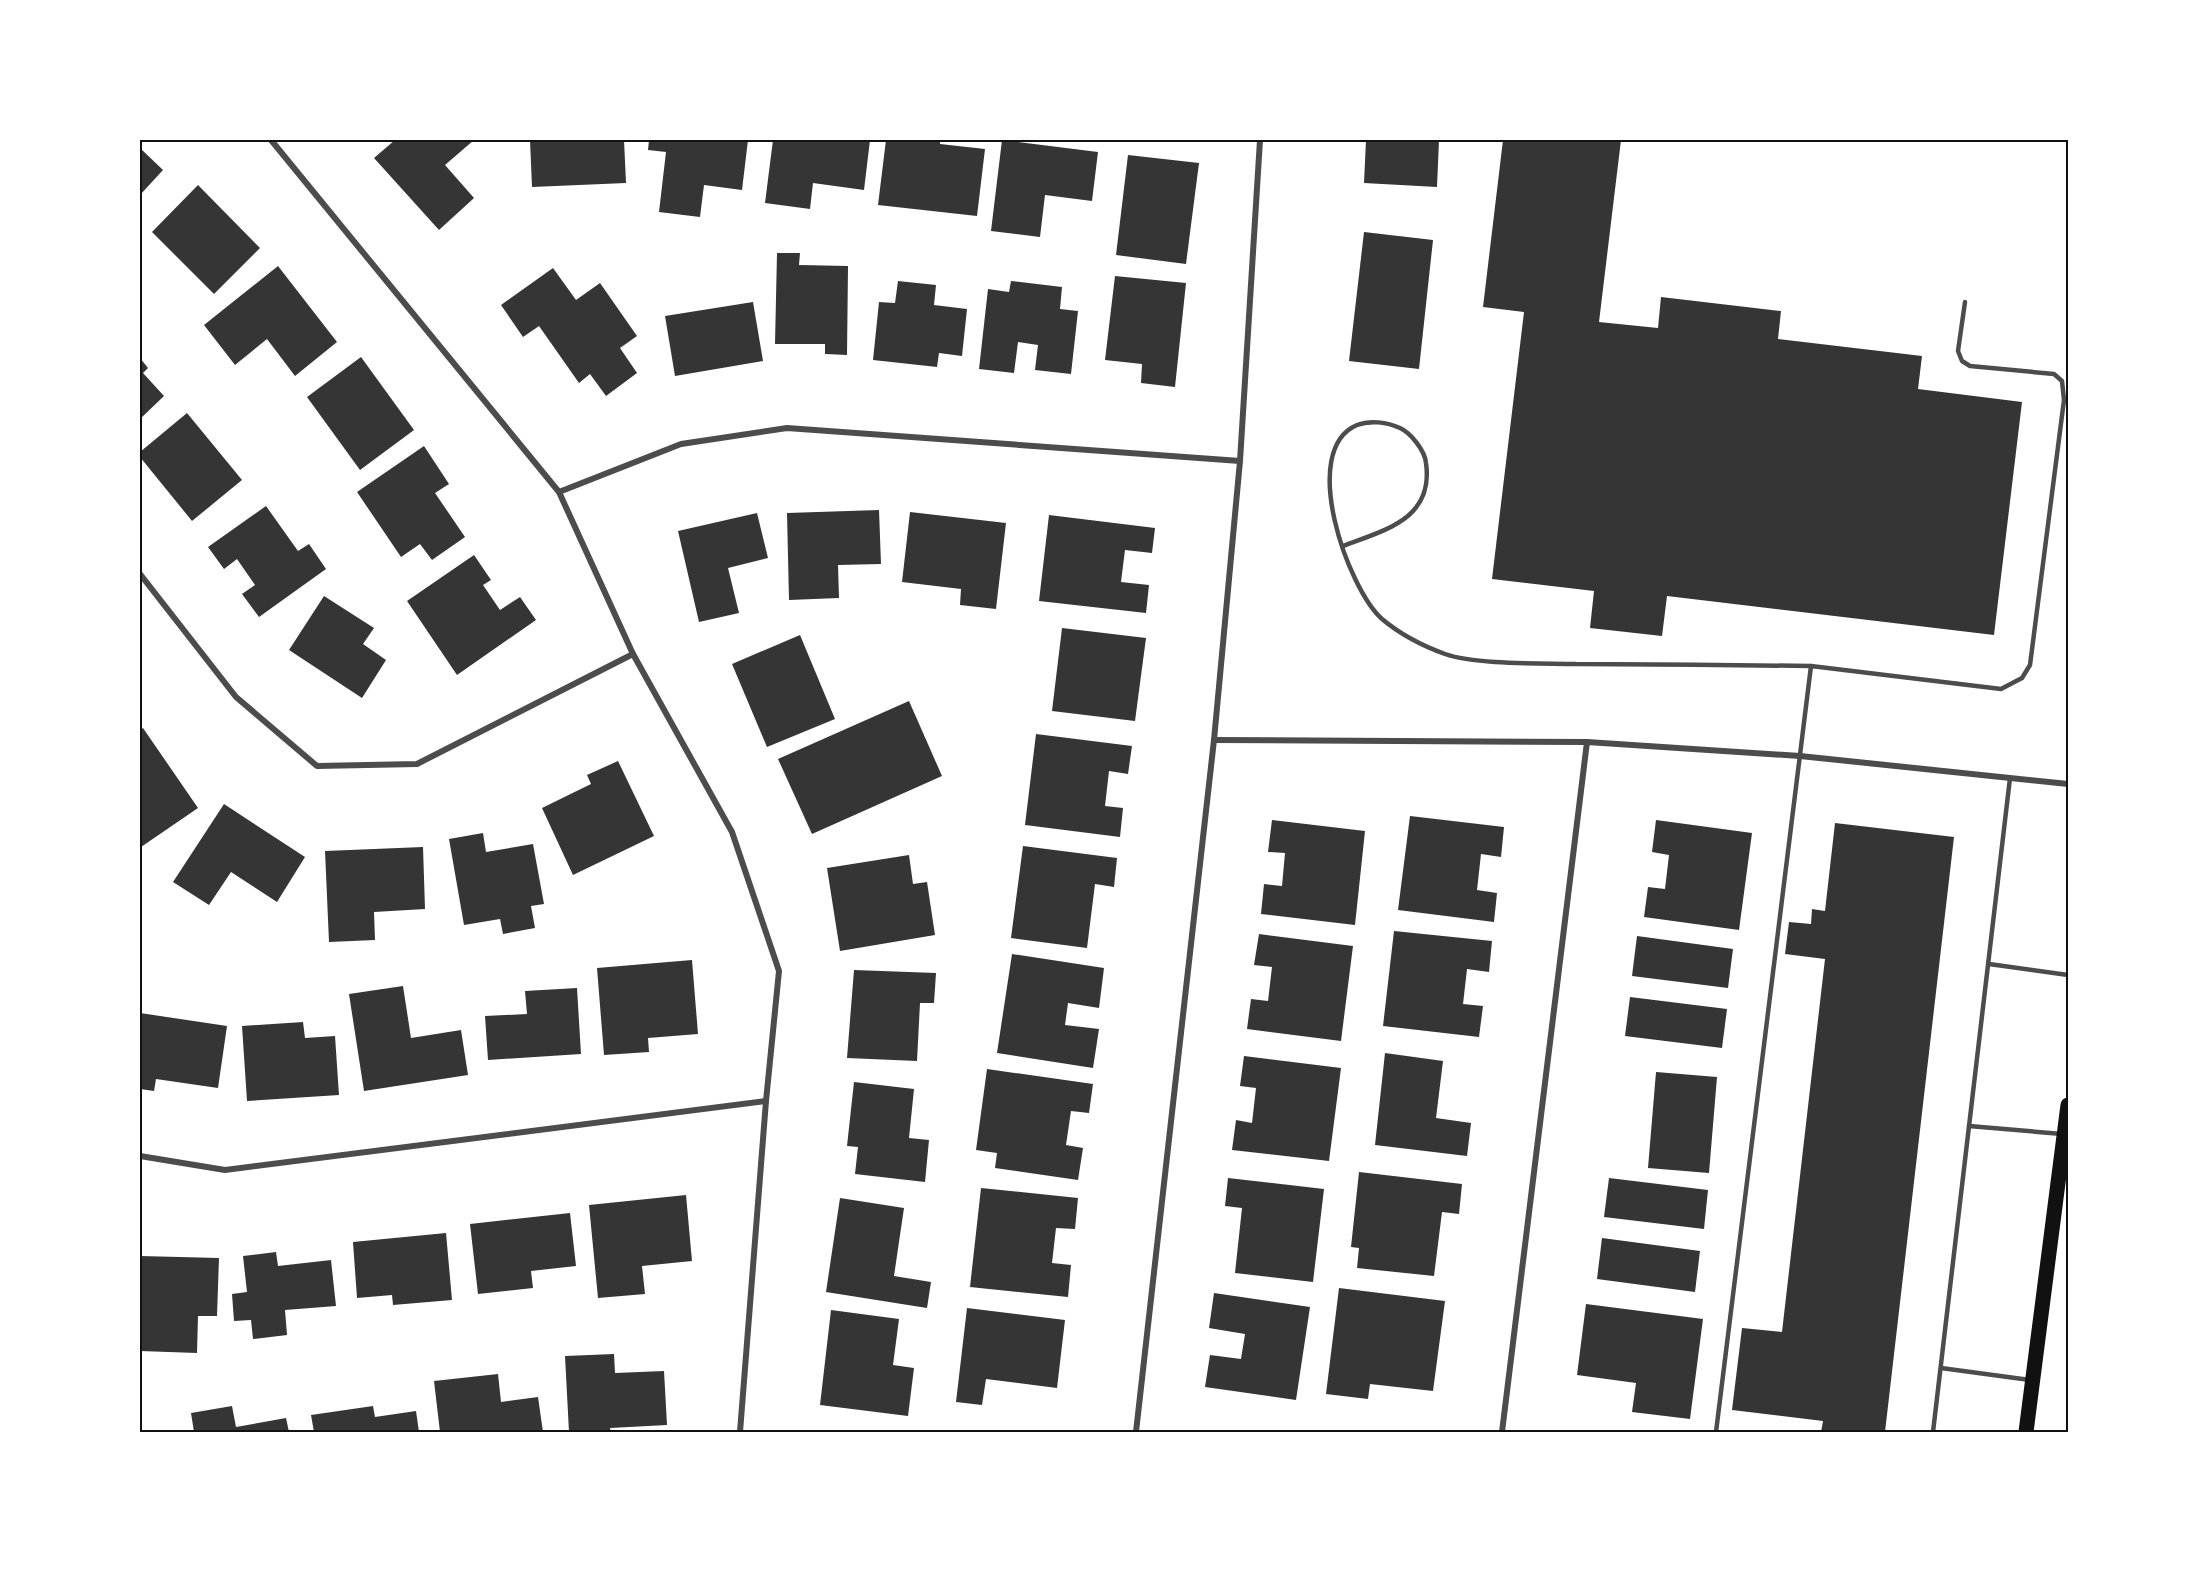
<svg xmlns="http://www.w3.org/2000/svg" width="2208" height="1572" font-family="Lato,sans-serif">
  <style>
    .building { fill: #353535 }
    .lines { fill: none; stroke-linecap: round; stroke-linejoin: round }
    .service { stroke: #4c4c4c; stroke-width: 4.5 }
    .minor { stroke: #4c4c4c; stroke-width: 6 }
    .primary { stroke: #111; stroke-width: 15 }
    .neatline { fill: none; stroke: #111; stroke-width: 2 }
  </style>
  <rect width="100%" height="100%" fill="#fff"/>
  <g class="building">
    <path d="M 395,140 L 474,140 L 445,165 L 474,198 L 439,230 L 374,158 Z"/>
    <path d="M 530,140 L 624,140 L 626,183 L 532,187 Z"/>
    <path d="M 649,140 L 748,140 L 742,190 L 704,185 L 700,217 L 659,212 L 666,152 L 648,150 Z"/>
    <path d="M 773,140 L 870,140 L 864,190 L 813,183 L 810,209 L 765,203 Z"/>
    <path d="M 886,140 L 940,140 L 940,144 L 985,149 L 977,216 L 878,205 Z"/>
    <path d="M 1002,140 L 1098,152 L 1092,201 L 1045,195 L 1040,237 L 991,231 Z"/>
    <path d="M 1366,140 L 1439,140 L 1437,187 L 1364,183 Z"/>
    <path d="M 1503,140 L 1621,140 L 1599,322 L 1658,328 L 1661,297 L 1781,311 L 1778,339 L 1922,356 L 1918,389 L 2022,402 L 1994,635 L 1667,596 L 1662,636 L 1590,628 L 1594,591 L 1492,579 L 1524,312 L 1483,307 Z"/>
    <path d="M 140,148 L 163,170 L 140,195 Z"/>
    <path d="M 1128,155 L 1199,163 L 1186,264 L 1116,255 Z"/>
    <path d="M 198,185 L 260,248 L 214,294 L 152,232 Z"/>
    <path d="M 1364,232 L 1433,240 L 1419,369 L 1349,361 Z"/>
    <path d="M 777,253 L 800,253 L 799,265 L 848,266 L 847,355 L 825,354 L 825,344 L 775,344 Z"/>
    <path d="M 278,266 L 337,342 L 295,376 L 267,339 L 235,365 L 204,325 Z"/>
    <path d="M 553,268 L 576,300 L 600,283 L 637,336 L 620,348 L 637,373 L 606,396 L 590,374 L 579,383 L 539,326 L 523,337 L 501,305 Z"/>
    <path d="M 1115,276 L 1186,283 L 1175,387 L 1141,383 L 1142,364 L 1105,360 Z"/>
    <path d="M 898,281 L 936,285 L 934,305 L 967,309 L 962,356 L 939,353 L 937,367 L 873,360 L 879,302 L 895,303 Z"/>
    <path d="M 1011,281 L 1062,287 L 1060,309 L 1078,311 L 1071,374 L 1035,370 L 1038,345 L 1018,342 L 1014,373 L 979,369 L 988,289 L 1009,292 Z"/>
    <path d="M 753,302 L 763,361 L 675,376 L 665,316 Z"/>
    <path d="M 361,357 L 414,430 L 360,470 L 307,397 Z"/>
    <path d="M 140,358 L 148,368 L 143,373 L 164,396 L 140,419 Z"/>
    <path d="M 187,413 L 242,480 L 192,521 L 140,457 L 140,452 Z"/>
    <path d="M 424,446 L 449,484 L 435,493 L 465,537 L 432,560 L 420,544 L 401,557 L 357,492 Z"/>
    <path d="M 266,506 L 298,551 L 309,544 L 326,569 L 259,617 L 242,594 L 255,585 L 237,559 L 224,569 L 208,547 Z"/>
    <path d="M 879,510 L 881,564 L 838,565 L 839,598 L 789,600 L 787,513 Z"/>
    <path d="M 910,512 L 1006,523 L 996,609 L 960,605 L 961,589 L 902,582 Z"/>
    <path d="M 757,513 L 768,558 L 728,568 L 739,613 L 699,622 L 678,531 Z"/>
    <path d="M 1049,515 L 1155,528 L 1152,553 L 1125,550 L 1121,582 L 1149,585 L 1146,613 L 1039,601 Z"/>
    <path d="M 474,555 L 491,580 L 483,585 L 500,610 L 520,597 L 536,620 L 457,675 L 407,601 Z"/>
    <path d="M 324,596 L 374,628 L 363,644 L 386,660 L 362,698 L 289,650 Z"/>
    <path d="M 1062,628 L 1146,638 L 1135,721 L 1052,711 Z"/>
    <path d="M 800,635 L 835,719 L 767,747 L 732,664 Z"/>
    <path d="M 909,701 L 942,776 L 812,834 L 778,759 Z"/>
    <path d="M 143,728 L 198,808 L 141,847 L 140,845 L 140,730 Z"/>
    <path d="M 1036,734 L 1132,746 L 1128,774 L 1109,771 L 1105,806 L 1123,808 L 1120,837 L 1025,825 Z"/>
    <path d="M 618,761 L 654,836 L 573,875 L 542,808 L 591,784 L 587,775 Z"/>
    <path d="M 224,804 L 305,857 L 277,902 L 231,872 L 209,905 L 173,882 Z"/>
    <path d="M 1410,816 L 1504,827 L 1501,857 L 1481,854 L 1477,890 L 1497,893 L 1494,922 L 1398,910 Z"/>
    <path d="M 1272,820 L 1365,831 L 1355,925 L 1261,914 L 1264,884 L 1282,886 L 1285,853 L 1268,852 Z"/>
    <path d="M 1656,820 L 1752,833 L 1739,930 L 1644,917 L 1648,887 L 1665,889 L 1669,855 L 1652,852 Z"/>
    <path d="M 1835,823 L 1954,837 L 1885,1432 L 1821,1432 L 1823,1421 L 1732,1410 L 1742,1328 L 1782,1332 L 1825,959 L 1785,954 L 1789,922 L 1811,924 L 1812,909 L 1825,911 Z"/>
    <path d="M 483,833 L 486,852 L 533,844 L 544,904 L 531,906 L 535,928 L 503,934 L 500,919 L 464,925 L 449,839 Z"/>
    <path d="M 1023,846 L 1117,858 L 1114,887 L 1095,884 L 1087,948 L 1011,938 Z"/>
    <path d="M 423,847 L 425,909 L 374,912 L 375,940 L 329,942 L 325,851 Z"/>
    <path d="M 909,855 L 913,884 L 927,882 L 935,935 L 840,951 L 827,868 Z"/>
    <path d="M 1394,931 L 1492,941 L 1489,972 L 1467,969 L 1463,1004 L 1483,1006 L 1479,1037 L 1383,1026 Z"/>
    <path d="M 1259,934 L 1353,946 L 1341,1041 L 1247,1029 L 1251,999 L 1268,1001 L 1272,967 L 1254,965 Z"/>
    <path d="M 1637,936 L 1733,949 L 1728,988 L 1632,976 Z"/>
    <path d="M 1012,954 L 1104,968 L 1099,1008 L 1068,1003 L 1065,1025 L 1099,1029 L 1093,1068 L 997,1053 Z"/>
    <path d="M 692,960 L 698,1034 L 648,1038 L 649,1052 L 604,1055 L 597,968 Z"/>
    <path d="M 854,970 L 936,973 L 934,1003 L 920,1003 L 917,1061 L 847,1058 Z"/>
    <path d="M 403,986 L 411,1038 L 461,1030 L 468,1075 L 364,1091 L 349,994 Z"/>
    <path d="M 577,988 L 581,1054 L 488,1060 L 485,1016 L 527,1014 L 525,991 Z"/>
    <path d="M 1630,997 L 1727,1009 L 1722,1048 L 1625,1036 Z"/>
    <path d="M 140,1013 L 227,1026 L 218,1088 L 156,1079 L 154,1091 L 140,1089 Z"/>
    <path d="M 303,1022 L 305,1038 L 335,1036 L 339,1095 L 247,1101 L 242,1026 Z"/>
    <path d="M 1385,1053 L 1443,1061 L 1436,1118 L 1471,1123 L 1467,1156 L 1375,1145 Z"/>
    <path d="M 1244,1056 L 1341,1068 L 1329,1161 L 1232,1150 L 1236,1120 L 1252,1123 L 1256,1088 L 1240,1086 Z"/>
    <path d="M 987,1069 L 1093,1084 L 1089,1113 L 1071,1111 L 1066,1145 L 1083,1148 L 1078,1180 L 995,1168 L 997,1153 L 976,1150 Z"/>
    <path d="M 1656,1072 L 1717,1077 L 1709,1173 L 1648,1168 Z"/>
    <path d="M 854,1082 L 914,1089 L 909,1138 L 929,1140 L 925,1182 L 855,1174 L 858,1147 L 847,1146 Z"/>
    <path d="M 1359,1172 L 1462,1184 L 1459,1214 L 1442,1212 L 1434,1276 L 1357,1268 L 1359,1248 L 1351,1247 Z"/>
    <path d="M 1228,1178 L 1324,1189 L 1313,1282 L 1235,1273 L 1242,1208 L 1225,1206 Z"/>
    <path d="M 1609,1178 L 1708,1190 L 1704,1229 L 1604,1217 Z"/>
    <path d="M 981,1188 L 1078,1198 L 1075,1229 L 1056,1228 L 1052,1263 L 1071,1265 L 1068,1297 L 970,1287 Z"/>
    <path d="M 686,1195 L 692,1261 L 642,1266 L 645,1294 L 598,1298 L 589,1205 Z"/>
    <path d="M 840,1198 L 904,1208 L 894,1276 L 931,1282 L 927,1308 L 826,1292 Z"/>
    <path d="M 570,1213 L 576,1266 L 531,1271 L 533,1288 L 478,1294 L 470,1224 Z"/>
    <path d="M 446,1233 L 452,1300 L 393,1305 L 392,1295 L 357,1298 L 353,1242 Z"/>
    <path d="M 1602,1238 L 1700,1251 L 1695,1292 L 1597,1279 Z"/>
    <path d="M 276,1252 L 278,1266 L 331,1260 L 336,1306 L 285,1310 L 287,1335 L 253,1339 L 251,1320 L 234,1321 L 232,1294 L 247,1292 L 243,1256 Z"/>
    <path d="M 140,1256 L 219,1258 L 217,1316 L 198,1316 L 197,1353 L 140,1351 Z"/>
    <path d="M 1339,1288 L 1445,1301 L 1433,1391 L 1370,1384 L 1368,1399 L 1326,1394 Z"/>
    <path d="M 1214,1293 L 1310,1307 L 1296,1400 L 1205,1387 L 1210,1355 L 1241,1359 L 1245,1334 L 1209,1328 Z"/>
    <path d="M 1586,1304 L 1703,1319 L 1690,1419 L 1632,1412 L 1636,1383 L 1577,1375 Z"/>
    <path d="M 967,1308 L 1065,1320 L 1057,1388 L 986,1379 L 982,1405 L 956,1402 Z"/>
    <path d="M 831,1310 L 899,1319 L 893,1365 L 914,1368 L 908,1416 L 820,1405 Z"/>
    <path d="M 614,1354 L 615,1373 L 664,1371 L 667,1425 L 610,1428 L 611,1432 L 569,1432 L 565,1356 Z"/>
    <path d="M 498,1374 L 501,1402 L 538,1397 L 543,1432 L 440,1432 L 434,1381 Z"/>
    <path d="M 232,1406 L 236,1427 L 286,1418 L 289,1432 L 194,1432 L 191,1413 Z"/>
    <path d="M 373,1406 L 375,1417 L 416,1411 L 419,1432 L 314,1432 L 311,1415 Z"/>
  </g>
  <g class="lines">
    <g class="service">
      <path d="M 1343,546 C 1385,530 1434,519 1426,463 C 1425,451 1411,433 1400,428 C 1387,422 1370,420 1357,425 C 1298,450 1348,589 1382,619 C 1401,635 1423,646 1445,654 C 1477,665 1541,663 1576,664 C 1654,664 1733,665 1811,666"/>
      <path d="M 1989,964 L 2068,975"/>
      <path d="M 1969,1126 L 2062,1134"/>
      <path d="M 1941,1368 L 2030,1380"/>
      <path d="M 1716,1432 L 1811,666 L 2001,689 L 2022,678 L 2030,665 L 2064,400 L 2062,381 L 2054,374 L 1970,366 L 1962,361 L 1958,351 L 1965,302"/>
      <path d="M 1933,1432 L 2010,778"/>
    </g>
    <g class="minor">
      <path d="M 271,140 L 559,492 L 633,654 L 732,832 L 779,971 L 766,1101 L 740,1432"/>
      <path d="M 559,492 L 681,444 L 787,428 L 1240,461"/>
      <path d="M 140,574 L 236,697 L 317,766 L 417,764 L 633,654"/>
      <path d="M 1214,740 L 1587,742 L 1800,756 L 2068,784"/>
      <path d="M 140,1156 L 225,1170 L 766,1101"/>
      <path d="M 1136,1432 L 1214,740 L 1240,461 L 1260,140"/>
      <path d="M 1502,1432 L 1587,742"/>
    </g>
    <path class="primary" d="M 2026,1432 L 2068,1105"/>
  </g>
  <rect width="2208" height="1572" fill="none" stroke="#ffffff" stroke-width="282"/>
  <rect x="141" y="141" width="1926" height="1290" class="neatline"/>
</svg>
